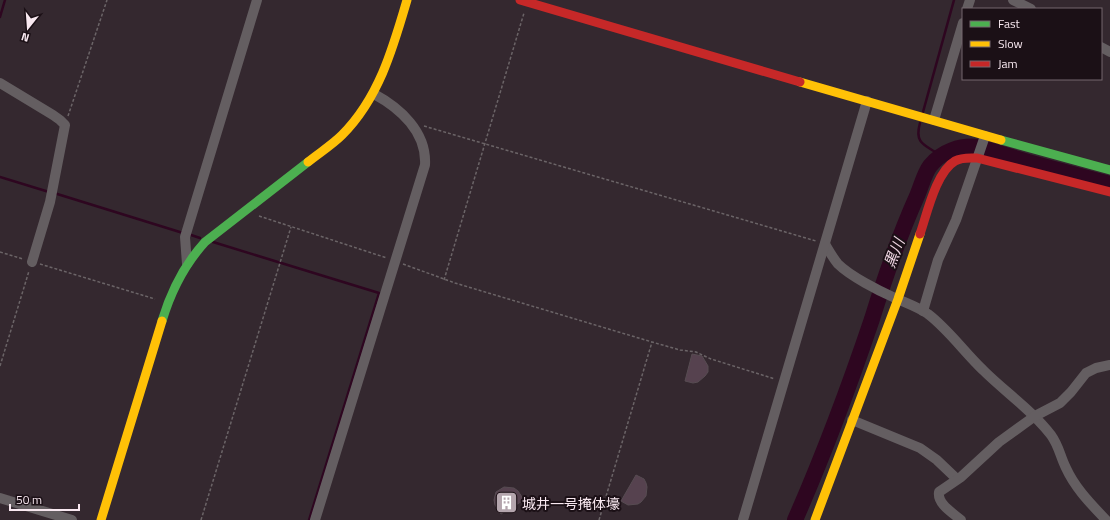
<svg xmlns="http://www.w3.org/2000/svg" width="1110" height="520" font-family="'Titillium Web','Noto Sans JP',sans-serif">
  <style>
    .lines { fill: none; stroke-linecap: round; stroke-linejoin: round }
    .stream { stroke: #2e0620; stroke-width: 2.5 }
    .river { stroke: #2e0620; stroke-width: 16 }
    .building { fill: #56424f; stroke: #574c52 }
    .path { stroke: #6b6467; stroke-width: 1.5; stroke-dasharray: 3 2; stroke-linecap: butt }
    .street { stroke: #645e61; stroke-width: 10 }
    .fast { stroke: #4caf50; stroke-width: 9 }
    .slow { stroke: #ffc107; stroke-width: 9 }
    .jam { stroke: #c62828; stroke-width: 9 }
    .labels { text-anchor: middle; dominant-baseline: central; stroke-width: 4; stroke-linejoin: round; paint-order: stroke }
    .poi-label { font-size: 14px; fill: #f9e9f1; stroke: #1b1016; text-anchor: start }
    .water-label { font-size: 15px; font-style: italic; fill: #f0d7e4; stroke: #1b1016 }
  </style>
  <rect width="100%" height="100%" fill="#34282f"/>
  <g class="lines">
    <g class="stream">
      <path d="M 0,17 L 5,0"/>
      <path d="M 923,112 L 954,0"/>
      <path d="M 920,123 C 914,144 925,145 940,155"/>
      <path d="M 0,177 L 49,192"/>
      <path d="M 54,193 L 183,233"/>
      <path d="M 188,234 L 200,238"/>
      <path d="M 213,242 L 379,293 L 309,520"/>
    </g>
    <path class="river" d="M 795,520 C 824,454 849,387 872,319 C 885,277 899,236 917,196 C 921,187 924,174 930,166 C 942,151 960,145 979,147 L 1028,162 L 1110,184"/>
  </g>
  <g class="building">
    <path d="M 692,354 L 702,356 L 708,366 L 708,372 L 705,376 L 698,382 L 693,383 L 685,381 Z"/>
    <path d="M 636,475 L 644,479 L 646,483 L 647,487 L 646,496 L 641,502 L 638,504 L 628,505 L 621,501 Z"/>
    <path d="M 504,487 L 514,488 L 518,491 L 524,500 L 501,514 L 495,505 L 494,500 L 496,492 Z"/>
  </g>
  <g class="lines">
    <g class="path">
      <path d="M 68,116 L 107,0"/>
      <path d="M 424,126 L 816,241"/>
      <path d="M 259,216 L 387,258"/>
      <path d="M 0,252 L 23,259"/>
      <path d="M 40,264 L 155,299"/>
      <path d="M 403,264 L 455,283 L 652,342 L 680,350 L 696,352 L 711,359 L 775,379"/>
      <path d="M 444,280 L 524,13"/>
      <path d="M 0,366 L 29,271"/>
      <path d="M 201,520 L 291,227"/>
      <path d="M 599,520 L 652,342"/>
    </g>
    <g class="street">
      <path d="M 1013,0 L 1031,9"/>
      <path d="M 967,9 L 970,0"/>
      <path d="M 1101,47 L 1110,52"/>
      <path d="M 0,83 L 53,115 L 60,120 L 65,125 L 50,202 L 32,262"/>
      <path d="M 934,120 L 963,23"/>
      <path d="M 825,244 C 829,251 833,258 838,264 C 850,276 879,291 895,298 C 906,303 918,307 928,314 C 949,330 964,352 983,370 C 1005,392 1032,410 1051,435 C 1059,446 1060,456 1066,468 C 1075,488 1091,504 1106,520"/>
      <path d="M 187,264 L 185,237 L 257,0"/>
      <path d="M 923,311 L 938,260 L 956,220 L 985,136"/>
      <path d="M 852,420 L 920,448 L 937,460 L 957,479"/>
      <path d="M 0,498 L 72,520"/>
      <path d="M 315,520 L 425,165 C 427,132 400,108 374,94"/>
      <path d="M 743,520 L 867,101"/>
      <path d="M 961,520 C 953,513 937,504 939,492 L 961,477 L 999,442 L 1035,416 L 1060,403 L 1071,392 L 1086,373 L 1096,368 L 1110,365"/>
    </g>
    <g class="fast">
      <path d="M 1001,140 L 1110,170"/>
      <path d="M 162,321 C 171,291 184,265 205,242 L 308,162"/>
    </g>
    <g class="slow">
      <path d="M 800,82 L 1001,140"/>
      <path d="M 308,162 C 319,153 332,145 342,135 C 379,98 393,48 407,0"/>
      <path d="M 101,520 L 162,321"/>
      <path d="M 815,520 L 898,299 L 920,234"/>
    </g>
    <g class="jam">
      <path d="M 520,0 L 800,82"/>
      <path d="M 920,234 C 927,214 936,172 955,161 C 962,157 970,158 977,158 L 1110,192"/>
    </g>
  </g>
  <defs>
    <symbol id="building-square" viewBox="-11 -11 22 22"><rect x="-9" y="-9" width="18" height="18" rx="4" fill="#b4a5ad" stroke="#1b1016"/><path d="M-4-6H4V6H1V3H-1V6H-4ZM-2.5-4.3h1.7v1.8h-1.7ZM.8-4.3h1.7v1.8H.8ZM-2.5-1h1.7V.8h-1.7ZM.8-1h1.7V.8H.8Z" fill="#fff"/></symbol>
  </defs>
  <g fill-rule="evenodd">
    <use href="#building-square" x="494" y="490" width="25" height="25"/>
  </g>
  <g class="labels">
    <g class="poi-label">
      <text x="522" y="503">城井一号掩体壕</text>
    </g>
    <g class="water-label">
      <text transform="translate(894 253) rotate(-69)">黒川</text>
    </g>
  </g>
  <rect x="962" y="8" width="140" height="72" fill="#1b1016" stroke="#74676e"/>
  <rect x="970" y="21" width="20" height="6" fill="#4caf50" stroke="#74676e"/>
  <text x="998" y="28" font-size="12" fill="#f9e9f1">Fast</text>
  <rect x="970" y="41" width="20" height="6" fill="#ffc107" stroke="#74676e"/>
  <text x="998" y="48" font-size="12" fill="#f9e9f1">Slow</text>
  <rect x="970" y="61" width="20" height="6" fill="#c62828" stroke="#74676e"/>
  <text x="998" y="68" font-size="12" fill="#f9e9f1">Jam</text>
  <g transform="translate(28 28) rotate(197)" stroke="#1b1016" stroke-width="3" paint-order="stroke">
  <path d="M0-3L7 15L0 10L-7 15Z" fill="#f9e9f1"/>
  <text y="-6" font-size="11" font-weight="bold" text-anchor="middle" fill="#f9e9f1">N</text>
  </g>
  <path d="M10 504v6h69v-6" fill="none" stroke="#f9e9f1" stroke-width="2"/>
  <text x="16" y="504" font-size="12" fill="#f9e9f1" stroke="#1b1016" stroke-width="3" paint-order="stroke">50 m</text>
</svg>
